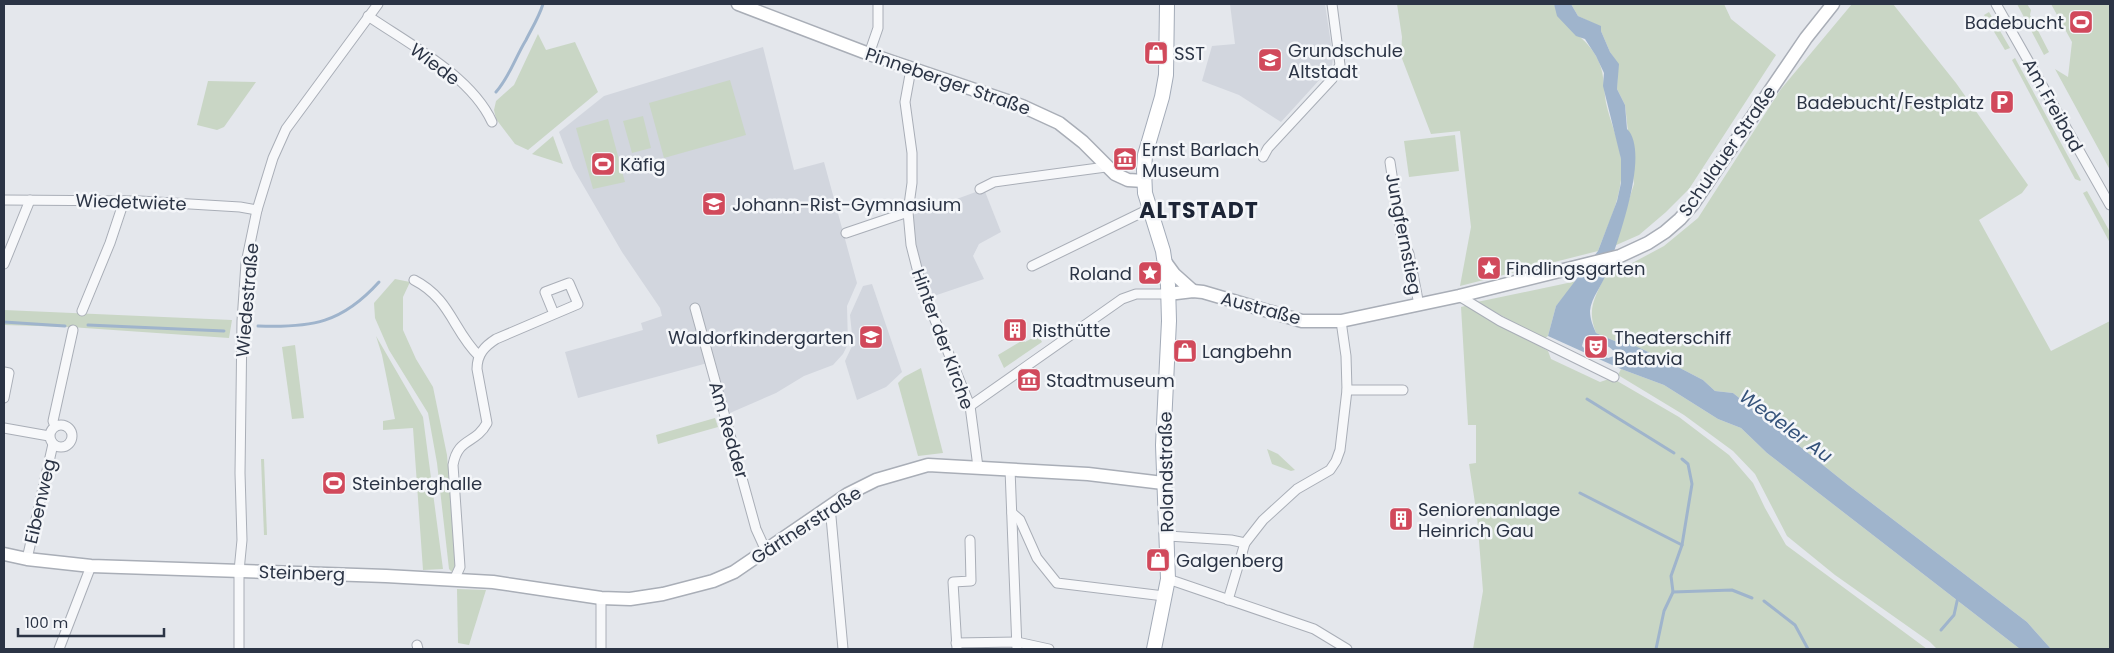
<svg xmlns="http://www.w3.org/2000/svg" width="2114" height="653" font-family="Poppins,sans-serif">
  <style>
    .built { fill: #d2d6de }
    .green { fill: #c9d6c5 }
    .water { fill: #9fb4cc; fill-rule: evenodd }
    .lines { fill: none; stroke-linecap: round; stroke-linejoin: round }
    .stream { stroke: #9fb4cc; stroke-width: 3 }
    .street-casing { stroke: #a9aeb7; stroke-width: 11 }
    .secondary-casing { stroke: #a9aeb7; stroke-width: 15 }
    .primary-casing { stroke: #a3abb8; stroke-width: 16 }
    .street { stroke: #f7f8fa; stroke-width: 9 }
    .secondary { stroke: #fff; stroke-width: 12 }
    .primary { stroke: #fff; stroke-width: 14 }
    .labels { text-anchor: middle; dominant-baseline: central; stroke-width: 5; stroke-linejoin: round; paint-order: stroke }
    .poi-label { font-size: 18px; fill: #2b3445; stroke: #f4f6f9; text-anchor: start }
    .street-label { font-size: 18px; fill: #2b3445; stroke: #f4f6f9 }
    .water-label { font-size: 19px; font-style: italic; fill: #34527a; stroke: #f4f6f9 }
    .district-label { font-size: 22px; font-weight: bold; letter-spacing: 1px; fill: #1d2536; stroke: #f4f6f9 }
  </style>
  <rect width="100%" height="100%" fill="#e4e7ec"/>
  <g class="built">
    <path d="M 1230,4 L 1325,4 L 1333,57 L 1332,66 L 1281,122 L 1239,95 L 1202,81 L 1212,46 L 1235,44 Z"/>
    <path d="M 763,47 L 794,170 L 824,162 L 857,283 L 847,306 L 848,344 L 843,354 L 833,365 L 804,376 L 776,393 L 730,413 L 715,361 L 578,398 L 565,352 L 643,330 L 641,323 L 662,316 L 660,308 L 622,252 L 573,168 L 559,132 L 604,96 Z"/>
    <path d="M 984,189 L 1001,232 L 979,244 L 973,256 L 984,279 L 931,297 L 926,288 L 910,216 Z"/>
    <path d="M 872,284 L 902,372 L 886,387 L 857,400 L 845,361 L 853,344 L 850,315 L 863,286 Z"/>
  </g>
  <g class="green">
    <path d="M 1397,4 L 1554,4 C 1562,29 1584,34 1596,56 C 1605,71 1603,86 1606,103 C 1610,122 1619,140 1621,159 C 1625,191 1609,222 1598,251 L 1460,286 L 1471,227 L 1460,131 L 1431,134 L 1401,56 L 1402,37 Z"/>
    <path d="M 1571,4 L 1724,4 L 1731,19 L 1776,55 L 1689,189 L 1666,212 L 1639,235 L 1614,246 L 1634,184 L 1625,105 L 1617,89 L 1618,64 L 1610,52 L 1601,31 L 1601,27 L 1578,16 Z"/>
    <path d="M 1852,4 L 1893,4 L 1956,83 L 2028,185 L 2022,193 L 1979,220 L 2051,351 L 2110,321 L 2110,649 L 2051,649 L 2027,622 L 1848,485 L 1733,393 L 1715,391 L 1703,380 L 1657,356 L 1631,344 L 1617,342 L 1596,333 C 1586,307 1596,297 1606,273 L 1623,268 L 1664,246 L 1698,218 L 1781,89 Z"/>
    <path d="M 2017,4 L 2027,4 L 2031,10 L 2030,15 L 2049,52 L 2044,55 Z"/>
    <path d="M 2051,4 L 2110,4 L 2110,170 L 2055,69 L 2068,77 L 2072,42 Z"/>
    <path d="M 1989,12 L 2010,48 L 2005,50 L 1984,15 Z"/>
    <path d="M 538,34 L 546,50 L 575,42 L 598,92 L 528,150 L 515,144 L 496,119 L 494,110 L 496,101 L 514,85 Z"/>
    <path d="M 2015,58 L 2081,180 L 2080,181 L 2075,179 L 2012,60 Z"/>
    <path d="M 730,80 L 746,135 L 664,158 L 649,103 Z"/>
    <path d="M 208,81 L 256,82 L 224,127 L 217,130 L 197,125 Z"/>
    <path d="M 643,116 L 651,148 L 632,153 L 623,121 Z"/>
    <path d="M 608,119 L 625,182 L 593,189 L 576,128 Z"/>
    <path d="M 1455,135 L 1459,171 L 1409,177 L 1404,141 Z"/>
    <path d="M 553,136 L 563,164 L 532,154 Z"/>
    <path d="M 2087,191 L 2110,232 L 2110,243 L 2083,193 Z"/>
    <path d="M 395,279 L 410,282 L 403,297 L 403,330 L 416,359 L 433,387 L 447,455 L 456,563 L 452,572 L 449,569 L 437,463 L 428,413 L 389,350 L 375,318 L 374,303 Z"/>
    <path d="M 1577,281 L 1556,306 L 1548,336 L 1544,339 L 1477,302 Z"/>
    <path d="M 1469,305 L 1548,351 L 1551,359 L 1600,382 L 1612,378 L 1679,417 L 1729,455 L 1753,483 L 1765,508 L 1786,545 L 1927,649 L 1473,649 L 1483,591 L 1477,516 L 1469,464 L 1476,463 L 1476,425 L 1468,425 L 1461,307 Z"/>
    <path d="M 4,310 L 232,320 L 229,338 L 70,327 L 4,325 Z"/>
    <path d="M 1038,335 L 1042,342 L 1004,368 L 998,355 L 1023,340 L 1025,342 Z"/>
    <path d="M 376,336 L 423,417 L 443,569 L 423,570 L 413,428 L 383,430 L 383,421 L 395,419 L 382,355 Z"/>
    <path d="M 295,345 L 304,418 L 292,419 L 282,347 Z"/>
    <path d="M 921,368 L 943,453 L 918,456 L 898,383 L 904,377 Z"/>
    <path d="M 1621,369 L 1664,385 L 1718,419 L 1741,428 L 1767,453 L 2020,649 L 1937,649 L 1930,642 L 1835,575 L 1787,536 L 1755,474 L 1733,451 L 1684,415 L 1618,375 Z"/>
    <path d="M 715,418 L 718,427 L 658,444 L 656,435 Z"/>
    <path d="M 1267,449 L 1278,454 L 1295,470 L 1291,471 L 1272,464 Z"/>
    <path d="M 261,459 L 264,459 L 267,535 L 264,535 Z"/>
    <path d="M 457,589 L 486,590 L 469,645 L 458,643 Z"/>
  </g>
  <path class="water" d="M 1554,4 L 1571,4 L 1578,16 L 1601,26 L 1601,31 L 1610,52 L 1619,64 L 1617,89 L 1625,105 L 1627,129 C 1651,152 1617,243 1607,272 C 1603,284 1591,298 1590,311 C 1590,319 1593,326 1596,333 L 1617,342 L 1631,344 L 1657,356 L 1703,380 L 1715,391 L 1733,393 L 1848,485 L 2027,622 L 2051,649 L 2020,649 L 1767,453 L 1741,428 L 1718,419 L 1664,385 L 1621,369 L 1548,336 L 1556,306 L 1598,251 L 1617,201 L 1621,183 L 1621,159 L 1603,86 L 1604,73 L 1596,56 L 1585,39 L 1576,36 L 1557,16 ZM 1584,339 C 1594,338 1612,346 1617,355 L 1608,358 L 1584,348 L 1582,346 Z"/>
  <g class="lines">
    <g class="stream">
      <path d="M 496,92 C 510,76 515,58 526,40 C 532,28 539,17 543,4"/>
      <path d="M 4,322 L 65,326"/>
      <path d="M 88,325 L 224,331"/>
      <path d="M 258,326 C 312,328 342,323 379,282"/>
      <path d="M 1587,399 L 1674,453"/>
      <path d="M 1580,493 L 1682,545"/>
      <path d="M 1673,592 L 1732,590 L 1752,598"/>
      <path d="M 1764,601 L 1795,625 L 1808,649"/>
      <path d="M 1941,630 L 1954,615 L 1958,597"/>
      <path d="M 1656,649 L 1664,611 L 1673,592 L 1671,576 L 1682,545 L 1692,484 L 1688,464 L 1682,459"/>
    </g>
    <defs>
      <g id="street">
        <path d="M 1996,4 L 2110,205"/>
        <path d="M 368,16 C 409,44 471,76 492,122"/>
        <path d="M 869,54 L 878,28 L 878,4"/>
        <path d="M 911,69 L 905,102 L 912,153 L 912,183 L 908,212 L 911,245 L 922,288 L 970,406 L 978,467"/>
        <path d="M 1263,157 L 1268,148 L 1332,79 L 1340,65 L 1332,4"/>
        <path d="M 1390,162 L 1401,235 L 1409,254 L 1419,305"/>
        <path d="M 980,189 L 994,182 L 1106,167"/>
        <path d="M 4,200 L 140,201 L 240,207 L 257,210"/>
        <path d="M 846,233 L 908,212"/>
        <path d="M 4,264 L 30,200"/>
        <path d="M 1032,266 L 1149,209"/>
        <path d="M 414,280 C 451,299 453,331 479,356"/>
        <path d="M 1459,296 L 1500,321 L 1614,377"/>
        <path d="M 695,308 L 756,529 L 766,551"/>
        <path d="M 82,311 L 110,243 L 124,201"/>
        <path d="M 4,372 L 9,373 L 4,398"/>
        <path d="M 1347,390 L 1403,390"/>
        <path d="M 970,406 L 1122,299 L 1136,294 L 1168,294"/>
        <circle cx="61" cy="436" r="11"/>
        <path d="M 55,426 L 53,421 L 73,330"/>
        <path d="M 4,428 L 49,436"/>
        <path d="M 1010,469 L 1017,649"/>
        <path d="M 830,506 L 843,649"/>
        <path d="M 1012,513 L 1020,520 L 1037,558 L 1057,583 L 1164,596"/>
        <path d="M 1168,536 L 1231,540 L 1245,543"/>
        <path d="M 27,559 L 53,444"/>
        <path d="M 1168,579 L 1314,629 L 1347,649"/>
        <path d="M 454,580 L 460,567 L 453,465 C 458,437 475,445 487,423 L 477,369 C 477,354 485,346 496,339 L 578,304 L 569,283 L 545,292 L 554,314"/>
        <path d="M 601,598 L 601,649"/>
        <path d="M 1228,600 L 1245,543 L 1263,520 L 1297,489 L 1330,470 L 1336,461 L 1340,450 L 1347,390 L 1346,356 L 1341,321"/>
        <path d="M 956,643 L 1017,642 L 1049,649"/>
        <path d="M 417,645 L 418,649"/>
        <path d="M 59,649 L 91,566"/>
        <path d="M 239,649 L 239,571 L 242,540 L 240,473 L 242,321 L 246,263 L 257,210 L 273,158 L 286,129 L 378,4"/>
        <path d="M 957,649 L 953,582 L 971,581 L 970,540"/>
      </g>
      <g id="secondary">
        <path d="M 738,4 L 869,54 L 1022,106 L 1059,123 L 1083,142 L 1115,174 L 1128,180 L 1144,181"/>
        <path d="M 1166,263 L 1174,274 L 1193,291"/>
        <path d="M 1168,294 L 1193,291 L 1203,292 L 1302,321 L 1341,321 L 1459,296 L 1620,256 L 1648,243 L 1665,232 L 1680,219 L 1693,204 L 1806,38 L 1833,4"/>
        <path d="M 4,554 L 27,559 L 91,566 L 386,576 L 493,582 L 601,598 L 630,599 L 663,594 L 713,581 L 734,572 L 848,494 L 876,480 L 928,465 L 1088,474 L 1163,483"/>
      </g>
      <path id="primary" d="M 1154,649 L 1168,579 L 1163,445 L 1169,321 L 1168,285 L 1163,251 L 1145,193 L 1144,170 L 1145,155 L 1162,97 L 1166,75 L 1167,4"/>
    </defs>
    <use href="#street" class="street-casing"/>
    <use href="#secondary" class="secondary-casing"/>
    <use href="#primary" class="primary-casing"/>
    <use href="#street" class="street"/>
    <use href="#secondary" class="secondary"/>
    <use href="#primary" class="primary"/>
  </g>
  <defs>
    <symbol id="stadium-square" viewBox="-11 -11 22 22"><rect x="-9" y="-9" width="18" height="18" rx="4" fill="#d1495b" stroke="#f4f6f9"/><path d="M0-5a6.5 5 0 1 0 0 10a6.5 5 0 1 0 0-10ZM-3.5-1.8h7v3.6h-7Z" fill="#fff"/></symbol>
    <symbol id="shop-square" viewBox="-11 -11 22 22"><rect x="-9" y="-9" width="18" height="18" rx="4" fill="#d1495b" stroke="#f4f6f9"/><path d="M-5-2.5h2.3a2.7 3.5 0 0 1 5.4 0H5L5.5 6h-11ZM-1.5-2.5h3a1.5 2.3 0 0 0-3 0Z" fill="#fff"/></symbol>
    <symbol id="school-square" viewBox="-11 -11 22 22"><rect x="-9" y="-9" width="18" height="18" rx="4" fill="#d1495b" stroke="#f4f6f9"/><path d="M0-5L7-2L0 1L-7-2ZM-4 1L0 2.5L4 1V4Q0 6-4 4Z" fill="#fff"/></symbol>
    <symbol id="parking-square" viewBox="-11 -11 22 22"><rect x="-9" y="-9" width="18" height="18" rx="4" fill="#d1495b" stroke="#f4f6f9"/><path d="M-3.5-5.5H1a3.5 3.5 0 0 1 0 7H-1V5.5H-3.5ZM-1-3.4V-.6H.8a1.4 1.4 0 0 0 0-2.8Z" fill="#fff"/></symbol>
    <symbol id="museum-square" viewBox="-11 -11 22 22"><rect x="-9" y="-9" width="18" height="18" rx="4" fill="#d1495b" stroke="#f4f6f9"/><path d="M0-6L6-3V-2H-6V-3ZM-5-1h2V3h-2ZM-1-1h2V3h-2ZM3-1h2V3H3ZM-6 4H6V6H-6Z" fill="#fff"/></symbol>
    <symbol id="sight-square" viewBox="-11 -11 22 22"><rect x="-9" y="-9" width="18" height="18" rx="4" fill="#d1495b" stroke="#f4f6f9"/><path d="M0-6L1.8-2.2L6-1.7L2.9 1.2L3.7 5.4L0 3.3L-3.7 5.4L-2.9 1.2L-6-1.7L-1.8-2.2Z" fill="#fff"/></symbol>
    <symbol id="building-square" viewBox="-11 -11 22 22"><rect x="-9" y="-9" width="18" height="18" rx="4" fill="#d1495b" stroke="#f4f6f9"/><path d="M-4-6H4V6H1V3H-1V6H-4ZM-2.5-4.3h1.7v1.8h-1.7ZM.8-4.3h1.7v1.8H.8ZM-2.5-1h1.7V.8h-1.7ZM.8-1h1.7V.8H.8Z" fill="#fff"/></symbol>
    <symbol id="theatre-square" viewBox="-11 -11 22 22"><rect x="-9" y="-9" width="18" height="18" rx="4" fill="#d1495b" stroke="#f4f6f9"/><path d="M-5-5.5Q0-4 5-5.5V0Q5 5 0 6Q-5 5-5 0ZM-3.3-2.5H-1v1.5H-3.3ZM1-2.5H3.3v1.5H1ZM-2.8 1Q0 5.5 2.8 1Z" fill="#fff"/></symbol>
  </defs>
  <g fill-rule="evenodd">
    <use href="#stadium-square" x="2067" y="8" width="28" height="28"/>
    <use href="#shop-square" x="1142" y="39" width="28" height="28"/>
    <use href="#school-square" x="1256" y="46" width="28" height="28"/>
    <use href="#parking-square" x="1988" y="88" width="28" height="28"/>
    <use href="#museum-square" x="1111" y="145" width="28" height="28"/>
    <use href="#stadium-square" x="589" y="150" width="28" height="28"/>
    <use href="#school-square" x="700" y="190" width="28" height="28"/>
    <use href="#sight-square" x="1475" y="254" width="28" height="28"/>
    <use href="#sight-square" x="1136" y="259" width="28" height="28"/>
    <use href="#building-square" x="1001" y="316" width="28" height="28"/>
    <use href="#school-square" x="857" y="323" width="28" height="28"/>
    <use href="#theatre-square" x="1582" y="333" width="28" height="28"/>
    <use href="#shop-square" x="1171" y="337" width="28" height="28"/>
    <use href="#museum-square" x="1015" y="366" width="28" height="28"/>
    <use href="#stadium-square" x="320" y="469" width="28" height="28"/>
    <use href="#building-square" x="1387" y="505" width="28" height="28"/>
    <use href="#shop-square" x="1144" y="546" width="28" height="28"/>
  </g>
  <g class="labels">
    <g class="poi-label">
      <text x="2064" y="22" text-anchor="end">Badebucht</text>
      <text x="1288" y="50">Grundschule<tspan x="1288" dy="21">Altstadt</tspan></text>
      <text x="1174" y="53">SST</text>
      <text x="1984" y="102" text-anchor="end">Badebucht/Festplatz</text>
      <text x="1142" y="149">Ernst Barlach<tspan x="1142" dy="21">Museum</tspan></text>
      <text x="620" y="164">Käfig</text>
      <text x="732" y="204">Johann-Rist-Gymnasium</text>
      <text x="1506" y="268">Findlingsgarten</text>
      <text x="1132" y="273" text-anchor="end">Roland</text>
      <text x="1032" y="330">Risthütte</text>
      <text x="854" y="337" text-anchor="end">Waldorfkindergarten</text>
      <text x="1614" y="337">Theaterschiff<tspan x="1614" dy="21">Batavia</tspan></text>
      <text x="1202" y="351">Langbehn</text>
      <text x="1046" y="380">Stadtmuseum</text>
      <text x="352" y="483">Steinberghalle</text>
      <text x="1418" y="509">Seniorenanlage<tspan x="1418" dy="21">Heinrich Gau</tspan></text>
      <text x="1176" y="560">Galgenberg</text>
    </g>
    <g class="street-label">
      <text transform="translate(435 64) rotate(37)">Wiede</text>
      <text transform="translate(948 81) rotate(19)">Pinneberger Straße</text>
      <text transform="translate(2053 105) rotate(61)">Am Freibad</text>
      <text transform="translate(1727 151) rotate(-55)">Schulauer Straße</text>
      <text transform="translate(131 202) rotate(2)">Wiedetwiete</text>
      <text transform="translate(1404 234) rotate(79)">Jungfernstieg</text>
      <text transform="translate(247 300) rotate(-85)">Wiedestraße</text>
      <text transform="translate(1261 308) rotate(15)">Austraße</text>
      <text transform="translate(943 339) rotate(70)">Hinter der Kirche</text>
      <text transform="translate(729 430) rotate(74)">Am Redder</text>
      <text transform="translate(1166 472) rotate(-91)">Rolandstraße</text>
      <text transform="translate(40 501) rotate(-77)">Eibenweg</text>
      <text transform="translate(806 525) rotate(-33)">Gärtnerstraße</text>
      <text transform="translate(302 573) rotate(2)">Steinberg</text>
    </g>
    <g class="water-label">
      <text transform="translate(1786 426) rotate(36)">Wedeler Au</text>
    </g>
    <g class="district-label">
      <text x="1199" y="210">ALTSTADT</text>
    </g>
  </g>
  <rect width="2114" height="653" fill="none" stroke="#2b3445" stroke-width="10"/>
  <path d="M18 628v8h146v-8" fill="none" stroke="#2b3445" stroke-width="2.5"/>
  <text x="25" y="628" font-size="15" fill="#2b3445" stroke="#f4f6f9" stroke-width="4" paint-order="stroke">100 m</text>
</svg>
